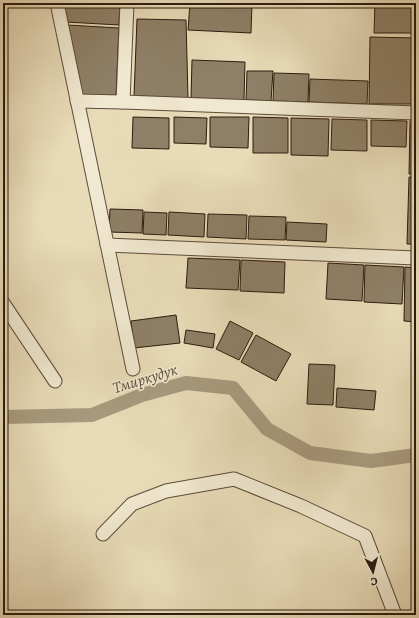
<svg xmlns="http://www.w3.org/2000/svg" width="419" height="618" font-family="Alegreya,serif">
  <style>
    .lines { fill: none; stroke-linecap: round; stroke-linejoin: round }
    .canal { stroke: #a89a7e; stroke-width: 14 }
    .building { fill: #8e7f66; stroke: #2c1c0f }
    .minor-casing { stroke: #5b4c39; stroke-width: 15 }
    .minor { stroke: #f0e8d0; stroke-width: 13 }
    .labels { text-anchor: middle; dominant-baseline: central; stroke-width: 3; stroke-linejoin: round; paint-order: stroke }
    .water-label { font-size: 16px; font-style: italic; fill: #5e4e3b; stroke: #f0e8d0 }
  </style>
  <rect width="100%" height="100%" fill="#e8dbb7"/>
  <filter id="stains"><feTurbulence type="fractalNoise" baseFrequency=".005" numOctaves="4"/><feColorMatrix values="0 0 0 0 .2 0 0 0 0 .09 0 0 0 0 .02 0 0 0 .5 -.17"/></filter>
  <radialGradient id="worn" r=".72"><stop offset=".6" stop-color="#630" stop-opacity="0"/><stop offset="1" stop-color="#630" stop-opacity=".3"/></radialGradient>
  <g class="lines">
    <path class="canal" d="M 3,417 L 92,415 L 142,395 L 186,383 L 233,388 L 267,429 L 310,453 L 371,461 L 416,455"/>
  </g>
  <g class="building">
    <path d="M 63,3 L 120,3 L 119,25 L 66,22 Z"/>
    <path d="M 190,3 L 252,3 L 251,33 L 188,30 Z"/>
    <path d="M 375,3 L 416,3 L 416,33 L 374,33 Z"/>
    <path d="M 137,19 L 186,20 L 188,98 L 134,96 Z"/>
    <path d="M 67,25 L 119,28 L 116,97 L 81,95 Z"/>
    <path d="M 370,37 L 416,38 L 416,104 L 369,104 Z"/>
    <path d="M 192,60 L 245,62 L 244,100 L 191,98 Z"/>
    <path d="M 247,71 L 273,71 L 271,101 L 246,100 Z"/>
    <path d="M 274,73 L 309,74 L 308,102 L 273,101 Z"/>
    <path d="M 310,79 L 368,81 L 367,104 L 309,102 Z"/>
    <path d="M 133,117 L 169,118 L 169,149 L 132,148 Z"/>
    <path d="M 174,117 L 207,118 L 206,144 L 174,143 Z"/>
    <path d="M 210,117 L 249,117 L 248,148 L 210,147 Z"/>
    <path d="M 253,117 L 288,118 L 288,153 L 253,153 Z"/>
    <path d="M 291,118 L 329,119 L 328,156 L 291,155 Z"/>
    <path d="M 332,119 L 367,120 L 367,151 L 331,150 Z"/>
    <path d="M 371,120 L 407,121 L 406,147 L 371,146 Z"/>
    <path d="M 410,121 L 416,121 L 416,175 L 409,174 Z"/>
    <path d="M 409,177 L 416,177 L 416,244 L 407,244 Z"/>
    <path d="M 110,209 L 143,210 L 142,233 L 109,232 Z"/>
    <path d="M 144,212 L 167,213 L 166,235 L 143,234 Z"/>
    <path d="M 169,212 L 205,214 L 204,237 L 168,235 Z"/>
    <path d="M 208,214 L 247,215 L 246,239 L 207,237 Z"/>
    <path d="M 249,216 L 286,217 L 285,240 L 248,239 Z"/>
    <path d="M 287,222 L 327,224 L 326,242 L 286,240 Z"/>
    <path d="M 188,258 L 240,260 L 238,290 L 186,288 Z"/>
    <path d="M 241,260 L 285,262 L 284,293 L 240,291 Z"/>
    <path d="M 328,263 L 364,265 L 362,301 L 326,299 Z"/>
    <path d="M 365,265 L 404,267 L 402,304 L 364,302 Z"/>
    <path d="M 405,267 L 416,268 L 416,322 L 404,321 Z"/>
    <path d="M 176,315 L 180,343 L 134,348 L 131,321 Z"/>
    <path d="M 230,321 L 253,333 L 239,360 L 216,349 Z"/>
    <path d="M 186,330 L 215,334 L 213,348 L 184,343 Z"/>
    <path d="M 256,335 L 291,354 L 276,381 L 241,362 Z"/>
    <path d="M 309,364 L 335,365 L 333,405 L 307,404 Z"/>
    <path d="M 337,388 L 376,391 L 374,410 L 336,407 Z"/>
  </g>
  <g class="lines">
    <defs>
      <g id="minor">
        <path d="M 57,3 L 133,369"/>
        <path d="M 77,101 L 123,102 L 416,113"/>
        <path d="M 123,102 L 127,3"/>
        <path d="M 107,245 L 416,258"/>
        <path d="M 3,303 L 55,381"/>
        <path d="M 103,534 L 132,504 L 166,491 L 234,479 L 301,506 L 365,536 L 395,615"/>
      </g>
    </defs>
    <use href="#minor" class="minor-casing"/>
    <use href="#minor" class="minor"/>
  </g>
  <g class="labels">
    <g class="water-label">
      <text transform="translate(145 379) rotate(-17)">Тмиркудук</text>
    </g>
  </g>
  <rect width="419" height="618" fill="none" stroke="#e8dbb7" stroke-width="16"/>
  <rect x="4" y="4" width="411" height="610" fill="none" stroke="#2c1c0f" stroke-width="2"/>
  <rect x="8" y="8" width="403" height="602" fill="none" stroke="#2c1c0f"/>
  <g transform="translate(373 572) rotate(173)" stroke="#f0e8d0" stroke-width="3" paint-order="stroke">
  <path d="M0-3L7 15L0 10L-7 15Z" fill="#2c1c0f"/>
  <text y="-6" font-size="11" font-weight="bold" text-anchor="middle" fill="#2c1c0f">С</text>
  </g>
  <rect width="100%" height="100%" filter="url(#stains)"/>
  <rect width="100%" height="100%" fill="url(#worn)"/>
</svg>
